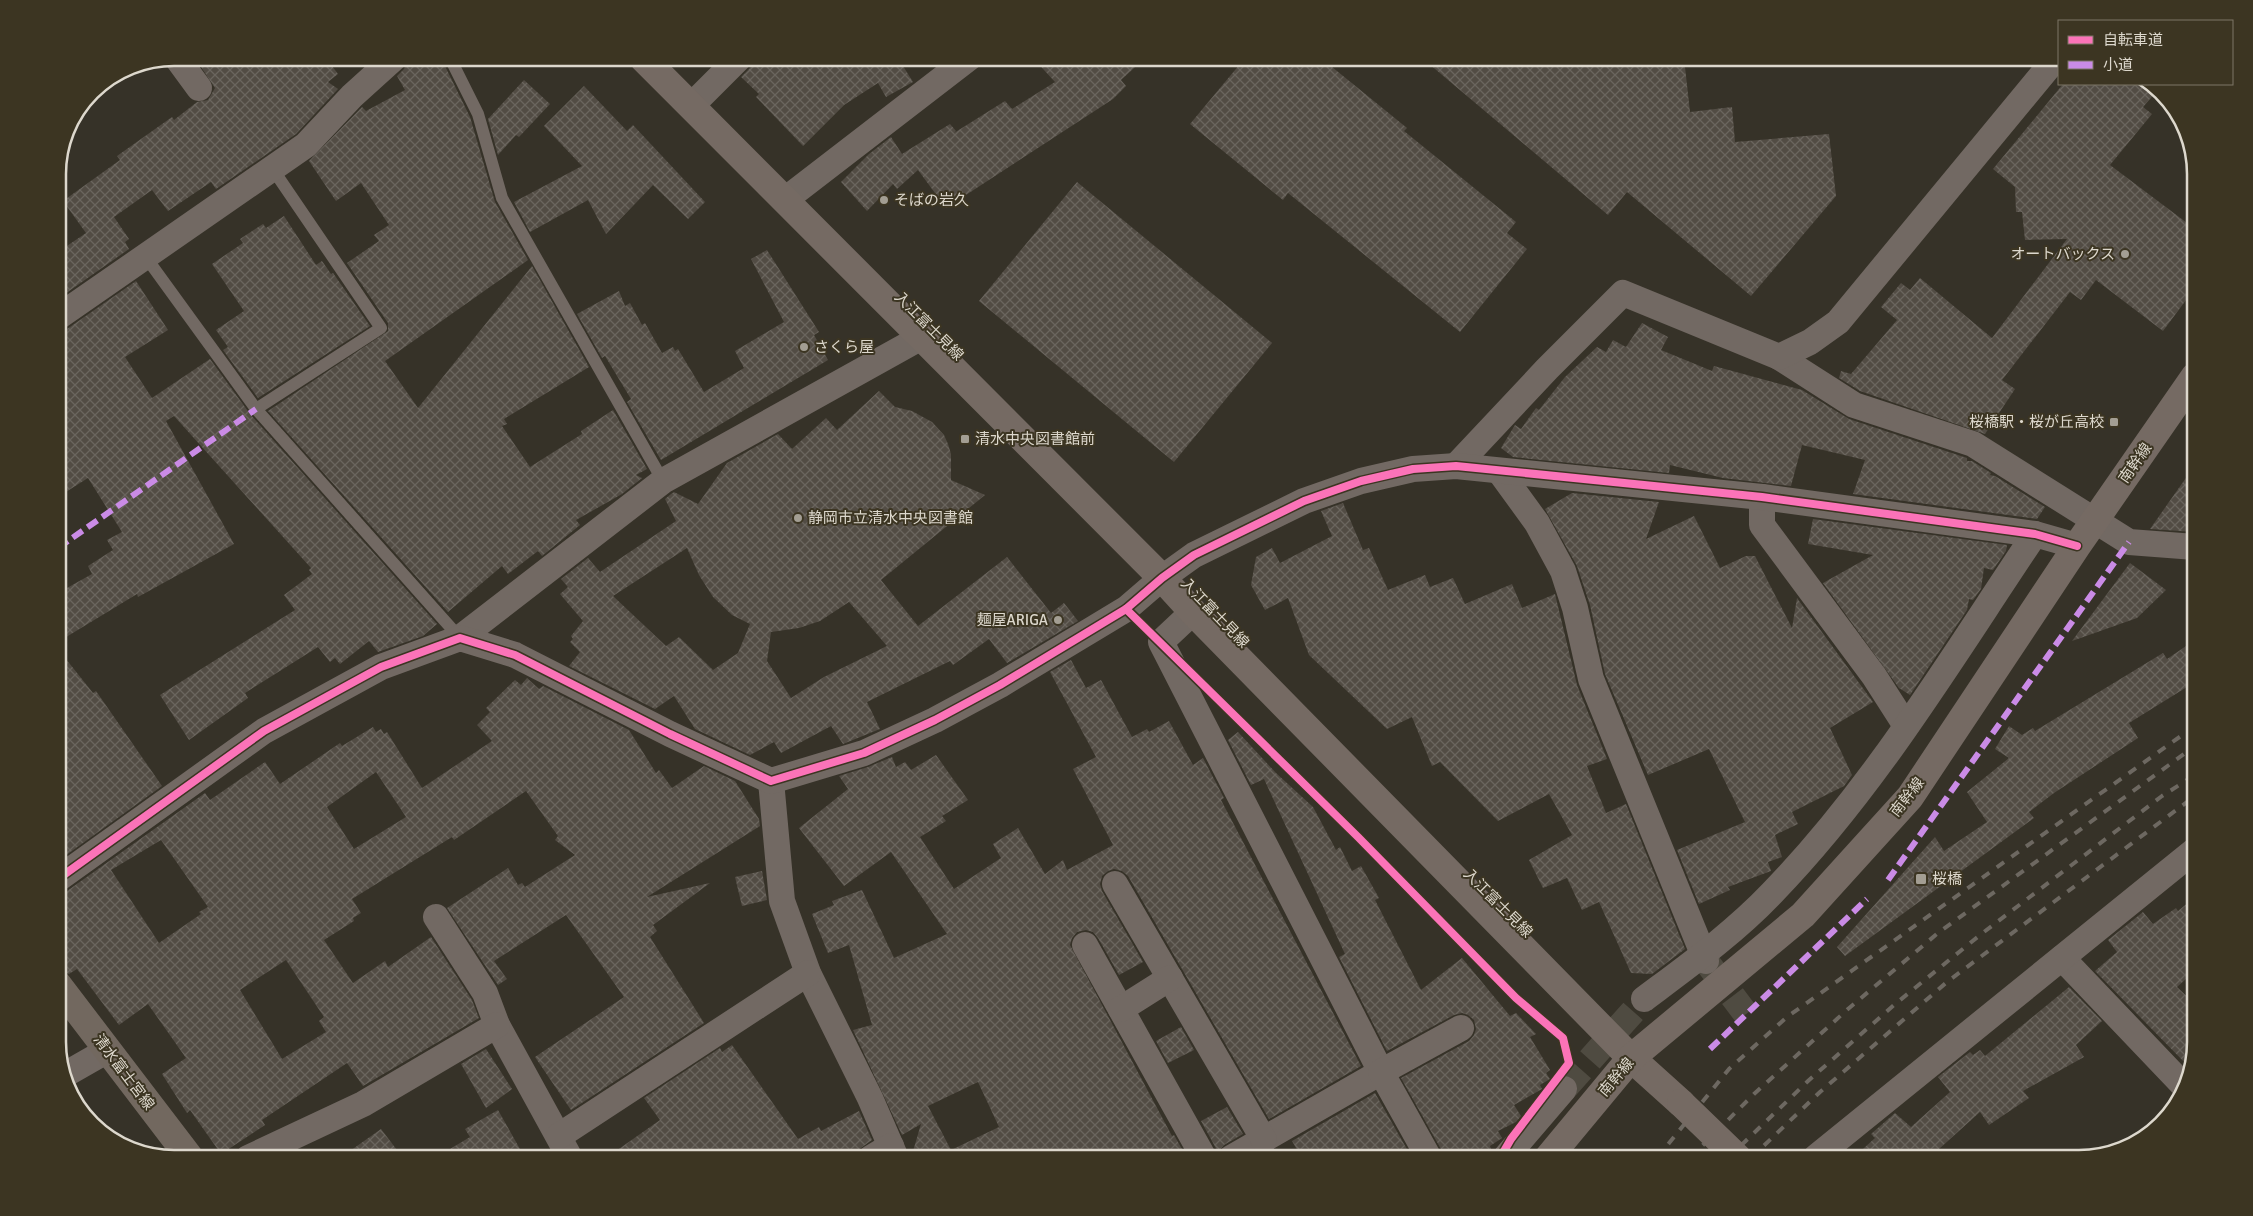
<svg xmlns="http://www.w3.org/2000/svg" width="2253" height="1216" font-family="Signika,'Noto Sans JP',sans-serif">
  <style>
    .building { fill: url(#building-cross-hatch); fill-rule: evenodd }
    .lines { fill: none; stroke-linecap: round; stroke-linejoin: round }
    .minor-tunnel { stroke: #4f4b41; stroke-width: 26; stroke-dasharray: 26 13; stroke-linecap: butt }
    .service { stroke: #726963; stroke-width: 12 }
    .minor { stroke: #726963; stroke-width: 26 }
    .secondary { stroke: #756a63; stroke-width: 28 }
    .primary { stroke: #72685f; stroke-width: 28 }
    .rail { stroke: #6d6861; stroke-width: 4; stroke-dasharray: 9 9; stroke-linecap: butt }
    .secondary-bridge { stroke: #756a63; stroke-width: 28 }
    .quiet { stroke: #ca8be6; stroke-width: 6; stroke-dasharray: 12 6; stroke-linecap: butt }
    .cycleway-casing { stroke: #3c3522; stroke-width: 11 }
    .cycleway { stroke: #fb73b8; stroke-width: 8 }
    .poi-dot { fill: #a39e93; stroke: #3c3522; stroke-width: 2 }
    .labels { text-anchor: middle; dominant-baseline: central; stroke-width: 4; stroke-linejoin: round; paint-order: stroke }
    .poi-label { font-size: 15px; fill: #ddd8cd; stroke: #3c3522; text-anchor: start }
    .street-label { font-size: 15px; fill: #ddd8cd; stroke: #3c3522 }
    .rim { fill: none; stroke: #ddd8cd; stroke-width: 2.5 }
  </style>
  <defs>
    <pattern id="building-cross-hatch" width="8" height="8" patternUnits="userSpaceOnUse" patternTransform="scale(1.25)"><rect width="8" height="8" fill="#524c44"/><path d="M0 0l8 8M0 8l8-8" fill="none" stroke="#6a655e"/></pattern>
  </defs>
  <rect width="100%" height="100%" fill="#363228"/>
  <g class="building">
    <path d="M 195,58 L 326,58 L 338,74 L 328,82 L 338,89 L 296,134 L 216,189 L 211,182 L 168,211 L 152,190 L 114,217 L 129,239 L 125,242 L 129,249 L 62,296 L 58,289 L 58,252 L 86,233 L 63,201 L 120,160 L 117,156 L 172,117 L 174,120 L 197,102 L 208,100 L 215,88 Z"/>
    <path d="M 409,58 L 436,58 L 441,66 L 444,64 L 470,117 L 495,202 L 528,260 L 385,361 L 418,408 L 532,266 L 589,367 L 504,419 L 507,424 L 502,426 L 530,467 L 582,434 L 581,431 L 613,410 L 647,469 L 636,475 L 642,478 L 622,494 L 576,520 L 580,525 L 542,556 L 538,551 L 508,574 L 502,566 L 448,612 L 268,411 L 388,331 L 388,323 L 347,263 L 379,241 L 374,235 L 389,225 L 361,183 L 336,201 L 309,161 L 362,107 L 366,111 L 405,90 L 397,76 L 404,69 Z"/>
    <path d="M 754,58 L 917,58 L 903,66 L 913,82 L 886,97 L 878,83 L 844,105 L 803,146 L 756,97 L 759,94 L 741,77 L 750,68 Z"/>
    <path d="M 1033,58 L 1145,58 L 1121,80 L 1126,86 L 1113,99 L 946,208 L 918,170 L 897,189 L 893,184 L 867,211 L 841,182 L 869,154 L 891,137 L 902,154 L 950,124 L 956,131 L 954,133 L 1005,101 L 1012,109 L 1055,82 Z"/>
    <path d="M 1245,58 L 1321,58 L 1407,128 L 1404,131 L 1516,222 L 1507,233 L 1527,249 L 1460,332 L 1288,193 L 1283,200 L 1190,124 Z"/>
    <path d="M 1422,58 L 1684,58 L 1690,112 L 1732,107 L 1735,142 L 1829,134 L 1836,196 L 1751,296 L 1627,192 L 1608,215 Z"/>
    <path d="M 524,80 L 550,104 L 519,137 L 516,135 L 498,155 L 488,119 Z"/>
    <path d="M 2063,84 L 2146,84 L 2156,92 L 2143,107 L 2152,114 L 2110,165 L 2195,229 L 2195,288 L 2163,331 L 2096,280 L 2081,300 L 2070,292 L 2002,380 L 2015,389 L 1985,434 L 1860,391 L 1839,378 L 1841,371 L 1851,374 L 1897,320 L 1881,307 L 1901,283 L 1910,290 L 1920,278 L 1992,338 L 2067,239 L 2025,240 L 2022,212 L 2016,212 L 2015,187 L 1993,169 Z"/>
    <path d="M 584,86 L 627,131 L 633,125 L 705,202 L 688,219 L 653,185 L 606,234 L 588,200 L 530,232 L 514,202 L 582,166 L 544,126 Z"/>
    <path d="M 1077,182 L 1272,343 L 1174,462 L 979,301 Z"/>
    <path d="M 284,216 L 316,265 L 322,261 L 331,274 L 333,273 L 370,326 L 258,398 L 223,350 L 228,347 L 216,330 L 244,311 L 212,264 L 243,243 L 240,239 L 263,224 L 266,228 Z"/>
    <path d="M 767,250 L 819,332 L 814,335 L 828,360 L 661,460 L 627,402 L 631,399 L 605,356 L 602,358 L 577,314 L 619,291 L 625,306 L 630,303 L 642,325 L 645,323 L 662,353 L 673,347 L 675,351 L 678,349 L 704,392 L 744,368 L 735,351 L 784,322 L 751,259 Z"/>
    <path d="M 136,281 L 168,330 L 125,357 L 152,398 L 210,359 L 250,414 L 437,624 L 423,636 L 378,652 L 369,641 L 340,664 L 335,658 L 330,662 L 318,647 L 245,693 L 248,698 L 189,740 L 160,695 L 295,610 L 284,595 L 312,574 L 309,570 L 311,568 L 174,416 L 166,421 L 234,544 L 138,597 L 137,594 L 58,642 L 58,593 L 92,574 L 88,566 L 113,550 L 107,540 L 122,532 L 88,478 L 58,497 L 58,332 L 67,329 Z"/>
    <path d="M 1642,323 L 1668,337 L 1661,350 L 1712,371 L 1714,366 L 1802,390 L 1849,419 L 1967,458 L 1967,461 L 1972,461 L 1991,473 L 1990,475 L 1995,476 L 2045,507 L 2037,519 L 1853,494 L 1865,460 L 1802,445 L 1791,486 L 1723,478 L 1670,465 L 1669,473 L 1513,457 L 1501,448 L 1515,425 L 1521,429 L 1536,408 L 1539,410 L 1565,377 L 1597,347 L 1606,352 L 1613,340 L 1626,347 Z"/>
    <path d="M 879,391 L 895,407 L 912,411 L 932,422 L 944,435 L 948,444 L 951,454 L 951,480 L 985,495 L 881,580 L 918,626 L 1007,557 L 1051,613 L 1064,603 L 1078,621 L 1007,663 L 989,639 L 953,665 L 950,661 L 867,702 L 880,729 L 843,744 L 831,726 L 781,753 L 774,742 L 750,755 L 695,729 L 674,696 L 655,709 L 569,666 L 580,652 L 570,642 L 573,639 L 571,636 L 583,621 L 560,594 L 568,587 L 561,579 L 588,558 L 600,572 L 676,521 L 665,499 L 671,494 L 674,492 L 698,504 L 727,463 L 778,434 L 792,449 L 826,418 L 837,430 ZM 687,548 L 699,575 L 713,597 L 732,615 L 750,624 L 738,653 L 713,670 L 679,637 L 666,646 L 613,596 ZM 849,602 L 887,646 L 824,677 L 791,698 L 767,661 L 771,632 L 799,628 L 820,621 Z"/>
    <path d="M 2195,465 L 2195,532 L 2150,529 Z"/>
    <path d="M 1572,493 L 1659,502 L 1646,539 L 1694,516 L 1720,568 L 1746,556 L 1755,556 L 1792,628 L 1797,598 L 1873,702 L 1830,728 L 1852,775 L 1844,786 L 1792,812 L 1798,824 L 1775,835 L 1782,857 L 1768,862 L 1771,871 L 1728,887 L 1730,890 L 1699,904 L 1677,850 L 1745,822 L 1709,749 L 1648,775 L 1605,674 L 1590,605 L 1577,566 L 1545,509 Z"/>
    <path d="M 1343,503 L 1363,550 L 1369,548 L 1388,590 L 1425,575 L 1430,587 L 1453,578 L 1465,604 L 1512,584 L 1522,608 L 1555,594 L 1577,685 L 1607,759 L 1587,766 L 1606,813 L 1626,804 L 1685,949 L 1652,974 L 1631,973 L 1599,902 L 1582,910 L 1567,878 L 1543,888 L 1529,860 L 1572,835 L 1549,794 L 1498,821 L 1440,762 L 1432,766 L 1412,717 L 1387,729 L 1309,655 L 1288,598 L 1265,610 L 1251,585 L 1256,557 L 1272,548 L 1280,563 L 1332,536 L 1321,511 Z"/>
    <path d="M 1813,519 L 2007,545 L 2006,551 L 1993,570 L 1984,568 L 1981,589 L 1973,600 L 1969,599 L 1967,610 L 1910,695 L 1899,688 L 1823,583 L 1873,555 L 1808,544 Z"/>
    <path d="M 2130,563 L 2166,590 L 2137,618 L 2072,641 Z"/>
    <path d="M 2195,640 L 2195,682 L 2129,723 L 2138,738 L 2054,793 L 2029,812 L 2034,818 L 1845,956 L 1837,947 L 1935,837 L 1944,851 L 1987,822 L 1967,792 L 2009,758 L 1995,749 L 2009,726 L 2022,735 L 2033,728 L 2035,731 L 2163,653 L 2167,659 Z"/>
    <path d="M 58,649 L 93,693 L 96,691 L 162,786 L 58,861 Z"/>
    <path d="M 1071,660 L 1086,688 L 1101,680 L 1132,737 L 1147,729 L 1149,732 L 1169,721 L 1193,765 L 1203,758 L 1224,798 L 1221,800 L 1361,1066 L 1269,1119 L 1128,876 L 1122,871 L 1114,869 L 1108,871 L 1102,876 L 1100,884 L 1102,891 L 1143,962 L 1119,975 L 1098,938 L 1093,932 L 1086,930 L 1077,932 L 1072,938 L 1070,945 L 1172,1136 L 1174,1135 L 1187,1158 L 911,1158 L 921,1124 L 902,1135 L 853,1030 L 872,1025 L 849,945 L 828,953 L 812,914 L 834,905 L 832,901 L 862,890 L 894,958 L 947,934 L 891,852 L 844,886 L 799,828 L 848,789 L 839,776 L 868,767 L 892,757 L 896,767 L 905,762 L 911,770 L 936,755 L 968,800 L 942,816 L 946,821 L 920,837 L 954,889 L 1001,858 L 993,844 L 1018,828 L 1045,874 L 1063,860 L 1067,870 L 1113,845 L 1073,769 L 1096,757 L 1050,672 ZM 978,1082 L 999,1127 L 951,1150 L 928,1106 Z"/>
    <path d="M 527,678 L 539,689 L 543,686 L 629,730 L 656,773 L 659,770 L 672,788 L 704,766 L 735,781 L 759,819 L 760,826 L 647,897 L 710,883 L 653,925 L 657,931 L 650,937 L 704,1023 L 571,1110 L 535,1057 L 624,997 L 566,915 L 494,961 L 507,979 L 498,985 L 447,908 L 508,868 L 518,885 L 522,883 L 525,887 L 575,855 L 555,840 L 558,836 L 526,791 L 454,840 L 452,837 L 352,899 L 361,913 L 353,918 L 354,921 L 324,940 L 353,983 L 385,961 L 388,967 L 431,937 L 472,1000 L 479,1018 L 363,1086 L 347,1063 L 262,1120 L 265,1125 L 221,1154 L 190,1110 L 187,1113 L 162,1074 L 186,1058 L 148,1004 L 119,1025 L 77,969 L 69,974 L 58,970 L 58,894 L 67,891 L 205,793 L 210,800 L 265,762 L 280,784 L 340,743 L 342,746 L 373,727 L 376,732 L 381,729 L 384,734 L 387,732 L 422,788 L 492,741 L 477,725 L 490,712 L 486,708 L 515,680 L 521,685 ZM 376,772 L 406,817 L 354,849 L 327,807 ZM 161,840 L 208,907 L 199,912 L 201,914 L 159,943 L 111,870 ZM 286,960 L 324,1017 L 319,1021 L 326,1032 L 282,1059 L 240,990 Z"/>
    <path d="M 1238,732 L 1276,773 L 1313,807 L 1336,850 L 1340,847 L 1352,871 L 1361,866 L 1379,898 L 1375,900 L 1421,990 L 1462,958 L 1510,1016 L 1516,1013 L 1536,1034 L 1530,1037 L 1550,1070 L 1546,1073 L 1550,1079 L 1540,1085 L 1542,1089 L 1514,1105 L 1521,1116 L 1516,1122 L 1498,1131 L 1502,1138 L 1490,1146 L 1491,1149 L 1472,1158 L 1444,1158 L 1442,1151 L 1401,1078 L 1469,1041 L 1474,1035 L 1476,1029 L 1474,1020 L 1468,1015 L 1462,1013 L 1454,1015 L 1387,1051 L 1339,957 L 1345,954 L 1264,779 L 1251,785 L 1228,740 Z"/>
    <path d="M 762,871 L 767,900 L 742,906 L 735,877 Z"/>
    <path d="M 2195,897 L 2195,971 L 2177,987 L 2195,1004 L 2196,1041 L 2189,1067 L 2095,971 L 2117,952 L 2108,940 L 2143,912 L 2153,924 L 2176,908 L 2178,911 Z"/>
    <path d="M 2069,987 L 2102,1021 L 2076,1045 L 2084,1057 L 2023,1091 L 2029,1098 L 1989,1125 L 1980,1112 L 1929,1158 L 1853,1158 L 1875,1138 L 1871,1134 L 1895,1113 L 1911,1127 L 1950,1092 L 1938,1077 L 1970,1052 L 1973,1055 L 1980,1050 L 1985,1056 Z"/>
    <path d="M 1181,1027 L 1194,1050 L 1168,1063 L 1156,1041 Z"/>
    <path d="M 732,1045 L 798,1139 L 819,1127 L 821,1131 L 859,1111 L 872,1140 L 858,1150 L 856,1158 L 606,1158 L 660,1120 L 644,1098 L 720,1048 L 722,1052 Z"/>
    <path d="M 486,1049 L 512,1089 L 486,1108 L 461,1064 Z"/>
    <path d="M 1375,1093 L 1408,1151 L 1394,1158 L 1302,1158 L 1292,1141 Z"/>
    <path d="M 1227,1107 L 1243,1134 L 1224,1145 L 1218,1152 L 1201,1121 Z"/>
    <path d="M 498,1110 L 525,1158 L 435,1158 L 470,1137 L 465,1129 Z"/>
    <path d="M 381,1129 L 403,1158 L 340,1158 Z"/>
  </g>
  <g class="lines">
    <g class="minor-tunnel">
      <path d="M 1709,965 L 1746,1014"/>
      <path d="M 1564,1089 L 1644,999"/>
    </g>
    <g class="service">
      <path d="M 450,58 L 478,114 L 502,198 L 663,481"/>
      <path d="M 145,256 L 256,409 L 460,638"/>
      <path d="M 256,409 L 381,328 L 272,168"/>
    </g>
    <g class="minor">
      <path d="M 177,58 L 199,88"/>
      <path d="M 691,106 L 739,58"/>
      <path d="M 786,199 L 969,58"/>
      <path d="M 58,317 L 306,145 L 352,96 L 394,58"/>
      <path d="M 1779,357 L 1854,405 L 1973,444 L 2129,542 L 2195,547"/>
      <path d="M 1456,466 L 1547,369 L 1623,293 L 1779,357 L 1810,342 L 1838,322 L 2056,58"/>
      <path d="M 1500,472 L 1537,523 L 1563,571 L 1575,608 L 1591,679 L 1706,961"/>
      <path d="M 1762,497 L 1762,525 L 1874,676 L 1906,726"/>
      <path d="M 1193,612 L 1161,642 L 1381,1072 L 1231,1158"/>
      <path d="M 460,638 L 663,481 L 920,338"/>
      <path d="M 771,781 L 782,901 L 808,973 L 870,1098 L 896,1158"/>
      <path d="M 58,879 L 264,731 L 381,667 L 460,638 L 515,655 L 670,734 L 771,781 L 864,753 L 935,720 L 1000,685 L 1126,609 L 1162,578 L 1194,555 L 1304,501 L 1361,481 L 1413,469 L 1456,466 L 1762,497 L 2035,534 L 2077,546"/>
      <path d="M 1115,884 L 1264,1140"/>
      <path d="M 436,917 L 485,993 L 497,1025 L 570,1158"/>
      <path d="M 1085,945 L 1204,1158"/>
      <path d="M 2062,958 L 2185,1087"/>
      <path d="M 1644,999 C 1688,966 1734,933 1772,893 C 1875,787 1952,657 2035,534"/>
      <path d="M 1121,1009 L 1170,978"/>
      <path d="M 66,1074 L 108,1050"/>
      <path d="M 559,1136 L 808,973"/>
      <path d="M 1816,1157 L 2195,850"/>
      <path d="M 248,1158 L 363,1104 L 497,1025"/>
      <path d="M 871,1158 L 891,1146"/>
      <path d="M 1429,1158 L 1381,1072 L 1461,1028"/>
      <path d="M 1505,1158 L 1564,1089"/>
    </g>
    <g class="secondary">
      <path d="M 643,58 C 816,231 988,405 1162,578 L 1193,612 L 1631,1058 L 1681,1103"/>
      <path d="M 1548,1158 L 1631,1058 L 1803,915 L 1910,797 L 2077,546 L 2195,376"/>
    </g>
    <path class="primary" d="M 58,985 L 190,1158"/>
    <g class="rail">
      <path d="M 1657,1158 L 1729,1069 L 1787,1017 L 2195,726"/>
      <path d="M 1690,1158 L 1754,1094 L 1848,1009 L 1938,933 L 2195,746"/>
      <path d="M 1728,1158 L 1808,1081 L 1894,1005 L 1980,935 L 2162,796 L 2195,775"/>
      <path d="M 1751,1158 L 1820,1092 L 1947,982 L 2195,796"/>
    </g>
    <path class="secondary-bridge" d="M 1681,1103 L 1738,1158"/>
    <g class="quiet">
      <path d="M 58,548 L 256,409"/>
      <path d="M 1888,880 L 2129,542"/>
      <path d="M 1710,1049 L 1867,899"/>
    </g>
    <defs>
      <g id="cycleway">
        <path d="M 1126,609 L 1358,837 L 1516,998 L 1563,1038 L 1569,1063 L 1511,1139 L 1500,1158"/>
        <path d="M 58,879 L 264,731 L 381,667 L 460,638 L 515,655 L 670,734 L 771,781 L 864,753 L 935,720 L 1000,685 L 1126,609 L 1162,578 L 1194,555 L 1304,501 L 1361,481 L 1413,469 L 1456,466 L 1762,497 L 2035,534 L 2077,546"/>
      </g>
    </defs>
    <use href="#cycleway" class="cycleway-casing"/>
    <use href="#cycleway" class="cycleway"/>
  </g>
  <g class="poi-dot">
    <circle cx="884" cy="200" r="5"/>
    <circle cx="2125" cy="254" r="5"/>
    <circle cx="804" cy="347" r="5"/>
    <rect x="2109" y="417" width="10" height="10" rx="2.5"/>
    <rect x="960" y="434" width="10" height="10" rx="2.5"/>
    <circle cx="798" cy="518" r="5"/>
    <circle cx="1058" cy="620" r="5"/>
    <rect x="1915" y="873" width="12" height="12" rx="2.5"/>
  </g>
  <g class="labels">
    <g class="poi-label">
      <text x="894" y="200">そばの岩久</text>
      <text x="2115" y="254" text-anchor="end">オートバックス</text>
      <text x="814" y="347">さくら屋</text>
      <text x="2104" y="422" text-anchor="end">桜橋駅・桜が丘高校</text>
      <text x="975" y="439">清水中央図書館前</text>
      <text x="808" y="518">静岡市立清水中央図書館</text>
      <text x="1048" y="620" text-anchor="end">麺屋ARIGA</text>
      <text x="1932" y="879">桜橋</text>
    </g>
    <g class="street-label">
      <text transform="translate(929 326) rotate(45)">入江富士見線</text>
      <text transform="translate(2135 463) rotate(-55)">南幹線</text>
      <text transform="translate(1215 613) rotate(46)">入江富士見線</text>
      <text transform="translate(1907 797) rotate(-52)">南幹線</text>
      <text transform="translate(1498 903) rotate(45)">入江富士見線</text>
      <text transform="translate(124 1072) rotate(53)">清水富士宮線</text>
      <text transform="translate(1616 1077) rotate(-50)">南幹線</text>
    </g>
  </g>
  <path d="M0 0H2253V1216H0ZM174 66H2079A108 108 0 0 1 2187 174V1042A108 108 0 0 1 2079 1150H174A108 108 0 0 1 66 1042V174A108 108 0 0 1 174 66Z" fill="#3c3522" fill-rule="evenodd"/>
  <path class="rim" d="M174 66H2079A108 108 0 0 1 2187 174V1042A108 108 0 0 1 2079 1150H174A108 108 0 0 1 66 1042V174A108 108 0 0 1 174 66Z"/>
  <rect x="2058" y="20" width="175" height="65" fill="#3c3522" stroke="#7c7666"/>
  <rect x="2068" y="36" width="25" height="8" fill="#fb73b8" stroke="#7c7666"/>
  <text x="2103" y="45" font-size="15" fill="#ddd8cd">自転車道</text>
  <rect x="2068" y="61" width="25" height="8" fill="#ca8be6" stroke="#7c7666"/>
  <text x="2103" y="70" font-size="15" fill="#ddd8cd">小道</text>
</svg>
